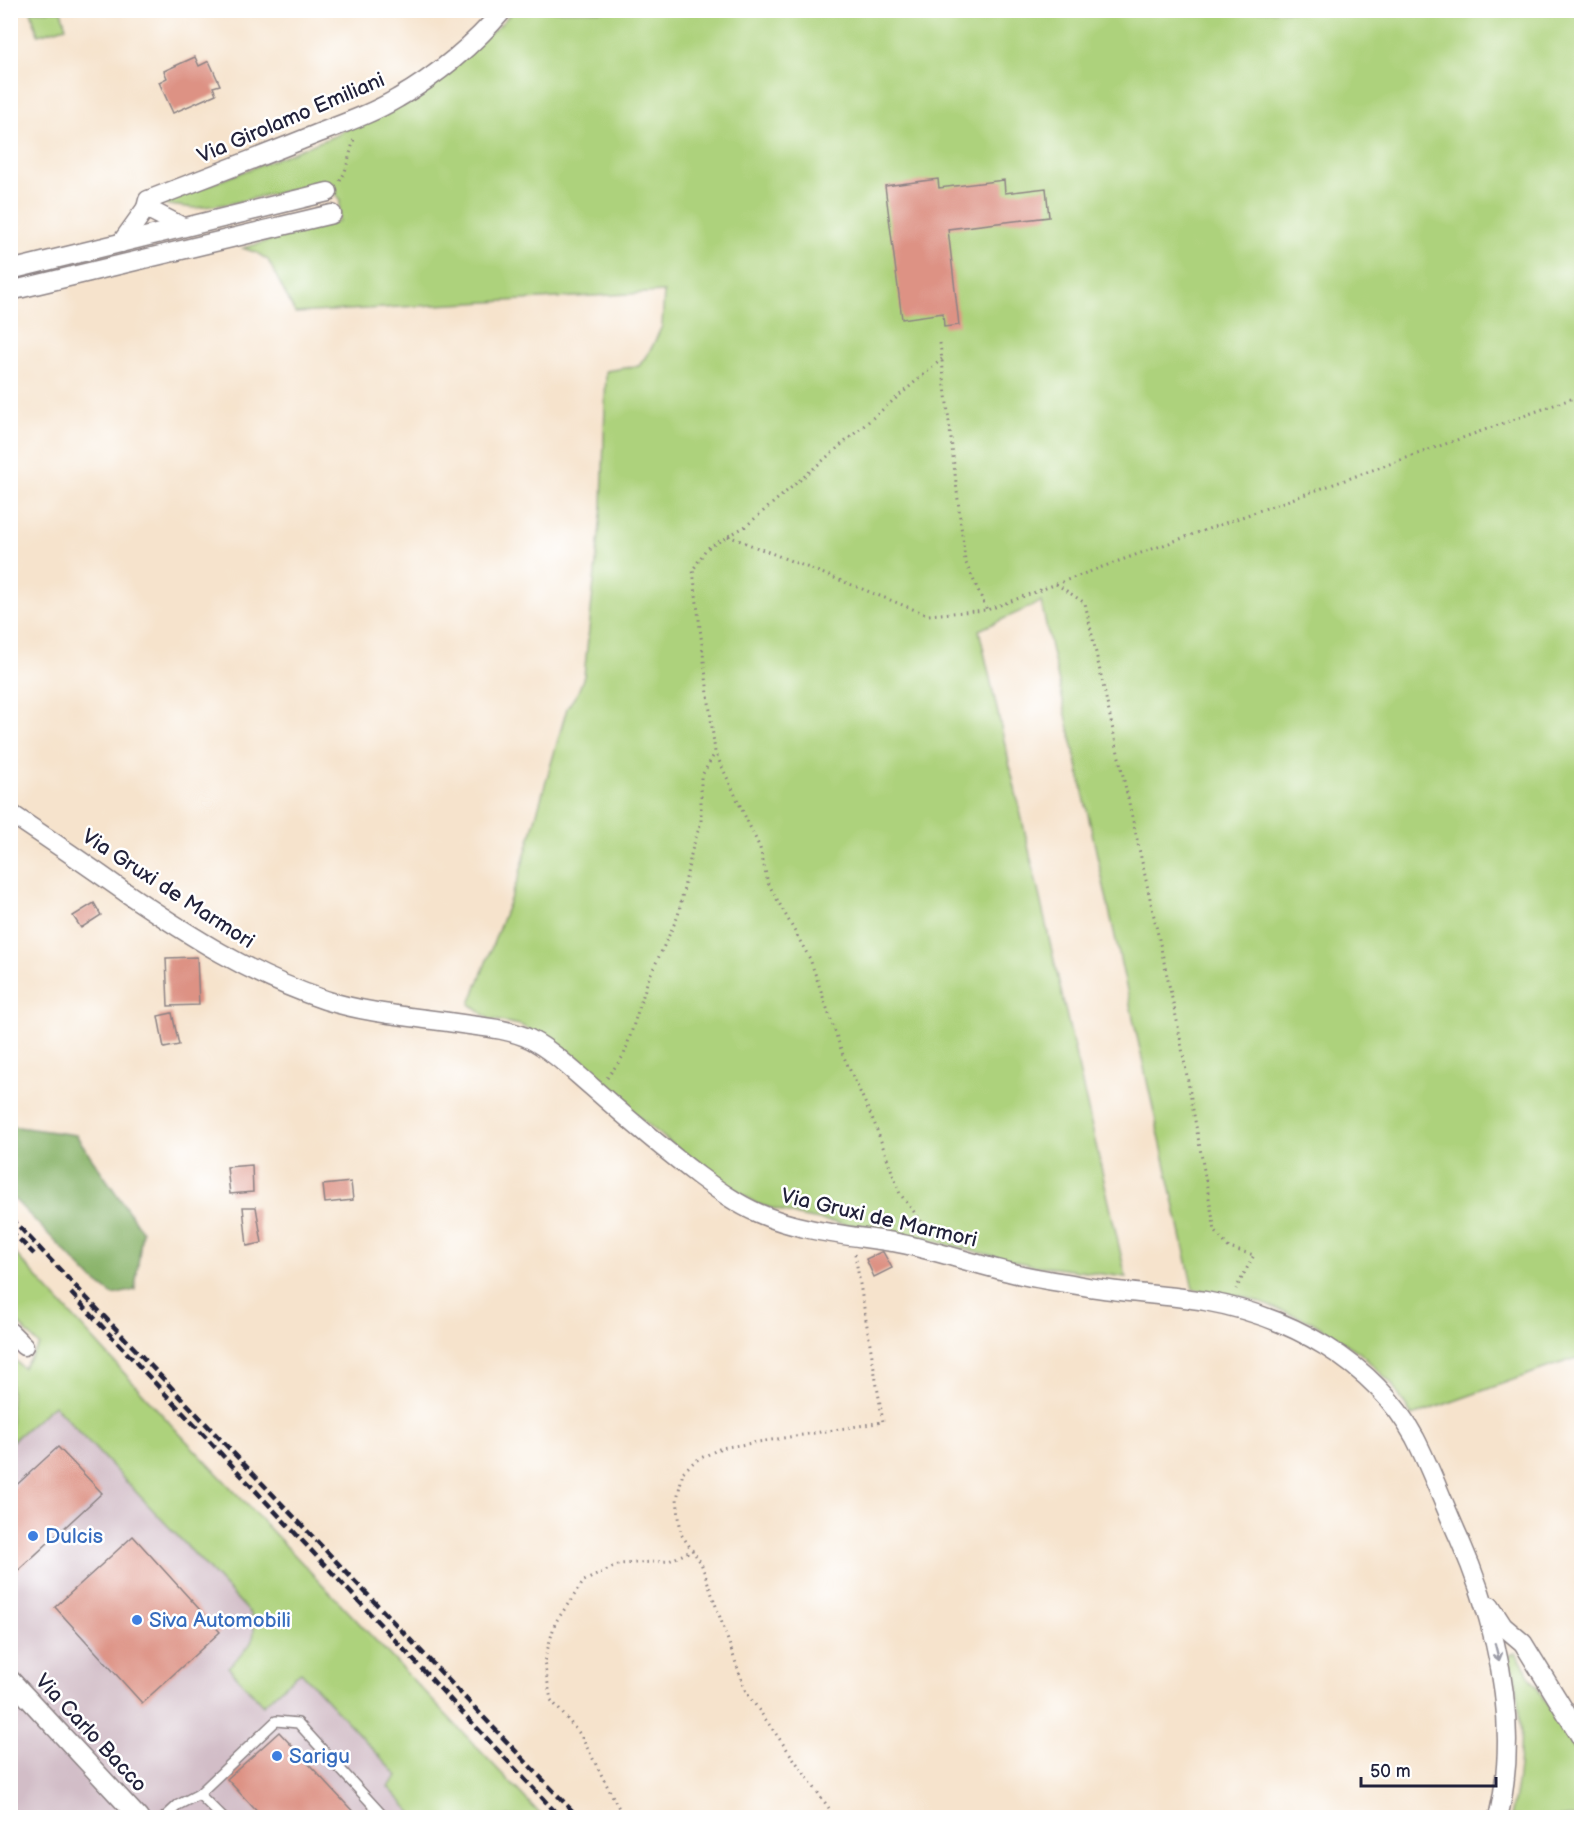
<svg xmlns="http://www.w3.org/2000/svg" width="1592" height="1828" font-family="'Balsamiq Sans',sans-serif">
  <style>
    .industrial { fill: #d2bdc7 }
    .green { fill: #add27b; stroke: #687a5b; stroke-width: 1.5 }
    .forest { fill: #8ab46b; stroke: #566b53; stroke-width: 1.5 }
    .building { fill: #dd9284 }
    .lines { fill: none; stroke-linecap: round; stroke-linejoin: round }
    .service-casing { stroke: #8c8284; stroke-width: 12 }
    .minor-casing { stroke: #8c8284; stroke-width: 21 }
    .path { stroke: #8c8284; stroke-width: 3; stroke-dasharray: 1.5 4.5; stroke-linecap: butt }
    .service { stroke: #fff; stroke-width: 9 }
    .minor { stroke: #fff; stroke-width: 18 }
    .rail { stroke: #22223b; stroke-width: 4.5; stroke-dasharray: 9 4.5; stroke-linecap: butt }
    .oneway { stroke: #9c9ca7 }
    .shop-dot { fill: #3f7fe0; stroke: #fff; stroke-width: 2 }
    .labels { text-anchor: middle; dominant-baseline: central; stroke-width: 5; stroke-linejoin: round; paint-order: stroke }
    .street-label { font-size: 21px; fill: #22223b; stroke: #fff }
    .shop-label { font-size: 21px; fill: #366cbe; stroke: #fff; text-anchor: start }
  </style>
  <rect width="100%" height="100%" fill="#fff"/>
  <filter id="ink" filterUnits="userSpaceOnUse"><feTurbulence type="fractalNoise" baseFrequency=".0167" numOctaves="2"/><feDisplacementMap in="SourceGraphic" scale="12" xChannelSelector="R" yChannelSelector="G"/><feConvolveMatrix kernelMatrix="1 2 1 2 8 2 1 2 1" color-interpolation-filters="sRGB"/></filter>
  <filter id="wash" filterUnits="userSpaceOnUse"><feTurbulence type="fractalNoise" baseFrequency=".008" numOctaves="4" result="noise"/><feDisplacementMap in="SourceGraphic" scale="24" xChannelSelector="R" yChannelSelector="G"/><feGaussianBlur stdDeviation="1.35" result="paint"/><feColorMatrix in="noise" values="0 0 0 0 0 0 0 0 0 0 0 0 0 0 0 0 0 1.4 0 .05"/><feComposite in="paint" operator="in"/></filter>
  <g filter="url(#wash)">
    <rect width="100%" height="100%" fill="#f6e3cc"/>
    <path class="industrial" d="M 54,1405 L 251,1614 L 255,1625 L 254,1637 L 250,1646 L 228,1666 L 294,1677 L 301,1672 L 398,1776 L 388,1787 L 416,1817 L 11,1817 L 10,1442 Z"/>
    <g class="green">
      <path d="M 31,11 L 61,11 L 66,27 L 38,35 Z"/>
      <path d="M 513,11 L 1581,11 L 1581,1357 L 1555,1365 L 1412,1416 L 1391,1383 L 1359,1352 L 1312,1322 L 1245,1297 L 1193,1289 L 1041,602 L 979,630 L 1126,1277 L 1031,1265 L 904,1234 L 802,1217 L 757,1204 L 693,1161 L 582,1071 L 552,1041 L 520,1025 L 489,1019 L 470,1004 L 519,876 L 567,708 L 578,692 L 584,676 L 602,506 L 606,371 L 639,366 L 651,349 L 662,326 L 664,292 L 295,313 L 268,260 L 257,253 L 243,248 L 339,221 L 340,199 L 326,182 L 228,204 L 195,208 L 160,204 L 337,135 L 498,27 Z"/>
      <path d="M 11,1249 L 178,1432 L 543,1817 L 416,1817 L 388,1787 L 398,1776 L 301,1672 L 294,1677 L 263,1705 L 228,1667 C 246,1650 261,1641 251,1614 L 54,1405 L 11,1442 L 11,1356 L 23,1368 L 39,1345 L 11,1316 Z"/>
      <path d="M 1516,1653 L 1581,1760 L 1581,1817 L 1511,1817 C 1520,1775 1524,1730 1517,1687 C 1515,1676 1511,1665 1509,1655 Z"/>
    </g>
    <path class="forest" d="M 11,1126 L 76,1135 L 142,1231 L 135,1290 L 113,1295 L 92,1279 L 11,1196 Z"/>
    <g id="blocks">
      <g class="building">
        <path d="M 195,57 L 199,66 L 209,61 L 220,85 L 213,87 L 216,94 L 173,113 L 159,82 L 167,78 L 164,71 Z"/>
        <path d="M 938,179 L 939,188 L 1004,180 L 1005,193 L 1046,188 L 1049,217 L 948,229 L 959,325 L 944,327 L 943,313 L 902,319 L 885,186 Z"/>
        <path d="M 94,903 L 101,915 L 81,928 L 73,916 Z"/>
        <path d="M 197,957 L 199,1005 L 168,1006 L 166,958 Z"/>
        <path d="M 172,1013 L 179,1045 L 164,1048 L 158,1016 Z"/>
        <path d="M 252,1165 L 253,1192 L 230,1194 L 227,1167 Z"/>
        <path d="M 351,1182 L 353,1200 L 325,1203 L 323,1185 Z"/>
        <path d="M 243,1207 L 256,1207 L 262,1243 L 247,1246 Z"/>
        <path d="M 881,1252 L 883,1252 L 892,1268 L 874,1277 L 866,1259 Z"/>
        <path d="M 58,1447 L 102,1493 L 10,1578 L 10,1491 Z"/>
        <path d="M 133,1536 L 220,1632 L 142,1703 L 55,1607 Z"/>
        <path d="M 279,1732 L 359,1818 L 263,1818 L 227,1779 Z"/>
      </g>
    </g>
  </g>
  <g filter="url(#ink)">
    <use href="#blocks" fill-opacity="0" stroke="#8c8284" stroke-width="1.5"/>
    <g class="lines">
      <defs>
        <g id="service">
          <path d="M 199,1794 L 223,1818"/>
          <path d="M 164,1818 L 178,1805 L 199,1794 L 276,1721 L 298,1723 L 385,1818"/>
        </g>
        <g id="minor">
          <path d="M 146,208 L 148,200 C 205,178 262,156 319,133 C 345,123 373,113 398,98 C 435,77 475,44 503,10"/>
          <path d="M 121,243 L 146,208 L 183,227"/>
          <path d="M 10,270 L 328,192"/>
          <path d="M 10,291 L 332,214"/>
          <path d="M 10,813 C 49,839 87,865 125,892 C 190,936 250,975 325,1000 C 369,1014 416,1017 462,1024 C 484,1027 509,1029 530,1039 C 553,1051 572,1070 592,1087 C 627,1118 662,1148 699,1176 C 718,1190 737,1204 758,1213 C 801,1232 848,1235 893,1242 C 932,1249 970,1263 1009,1272 C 1031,1278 1054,1281 1077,1285 C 1119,1293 1163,1294 1205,1301 C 1289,1316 1373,1361 1415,1438 C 1431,1469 1444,1505 1459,1538 C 1497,1625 1521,1723 1498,1818"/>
          <path d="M 10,1332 L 24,1346"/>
          <path d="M 1490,1606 L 1503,1626 L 1523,1643 L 1582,1739"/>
          <path d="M 10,1679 L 139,1818"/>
        </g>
      </defs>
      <use href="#service" class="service-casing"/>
      <use href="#minor" class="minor-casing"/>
      <g class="path">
        <path d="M 340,181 L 345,172 L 354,139"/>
        <path d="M 940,343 L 965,561 L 987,610"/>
        <path d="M 728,536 L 928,615 L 987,610 L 1102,567 L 1582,395"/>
        <path d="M 1056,584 L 1085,603 L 1177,1021 L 1215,1231 L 1229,1248 L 1254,1255 L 1236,1289"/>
        <path d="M 607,1078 L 624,1055 L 648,980 L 678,916 L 692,850 L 701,822 L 701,777 L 715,753"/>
        <path d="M 929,1231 L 900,1194 L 874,1122 L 843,1055 L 810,959 L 768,883 L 760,848 L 715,752 L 693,570 L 706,549 L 746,526 L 942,359"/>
        <path d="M 624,1818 L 580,1734 L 551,1700 L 544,1662 L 555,1623 L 584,1581 L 620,1564 L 669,1561 L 693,1550"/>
        <path d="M 836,1818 L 746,1692 L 701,1563 L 681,1534 L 677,1499 L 683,1472 L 695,1461 L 721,1448 L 883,1422 L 855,1254"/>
      </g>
      <use href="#service" class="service"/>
      <use href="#minor" class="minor"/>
      <g class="rail">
        <path d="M 10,1217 L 579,1818"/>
        <path d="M 10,1230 L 34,1254"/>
        <path d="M 71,1293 L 561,1818"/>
      </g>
    </g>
    <defs><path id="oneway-shaft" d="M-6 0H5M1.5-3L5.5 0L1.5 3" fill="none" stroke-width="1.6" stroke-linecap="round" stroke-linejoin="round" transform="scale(1.5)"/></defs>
    <use class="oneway" href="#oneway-shaft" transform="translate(1497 1652) rotate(76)"/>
  </g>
  <g class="shop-dot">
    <circle cx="33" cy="1536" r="6"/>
    <circle cx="137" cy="1620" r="6"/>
    <circle cx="277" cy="1756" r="6"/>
  </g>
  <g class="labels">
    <g class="street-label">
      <text transform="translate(291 118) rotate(-23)">Via Girolamo Emiliani</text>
      <text transform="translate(168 889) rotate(33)">Via Gruxi de Marmori</text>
      <text transform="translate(879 1218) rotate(13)">Via Gruxi de Marmori</text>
      <text transform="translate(91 1733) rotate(47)">Via Carlo Bacco</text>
    </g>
    <g class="shop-label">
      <text x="45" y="1536">Dulcis</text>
      <text x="149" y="1620">Siva Automobili</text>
      <text x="289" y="1756">Sarigu</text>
    </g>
  </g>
  <rect width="1592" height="1828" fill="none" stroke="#fff" stroke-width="36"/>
  <path d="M1361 1777v9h135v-9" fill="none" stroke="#22223b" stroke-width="3"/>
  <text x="1370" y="1777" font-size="18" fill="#22223b" stroke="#ffffff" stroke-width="4.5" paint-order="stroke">50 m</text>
</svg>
